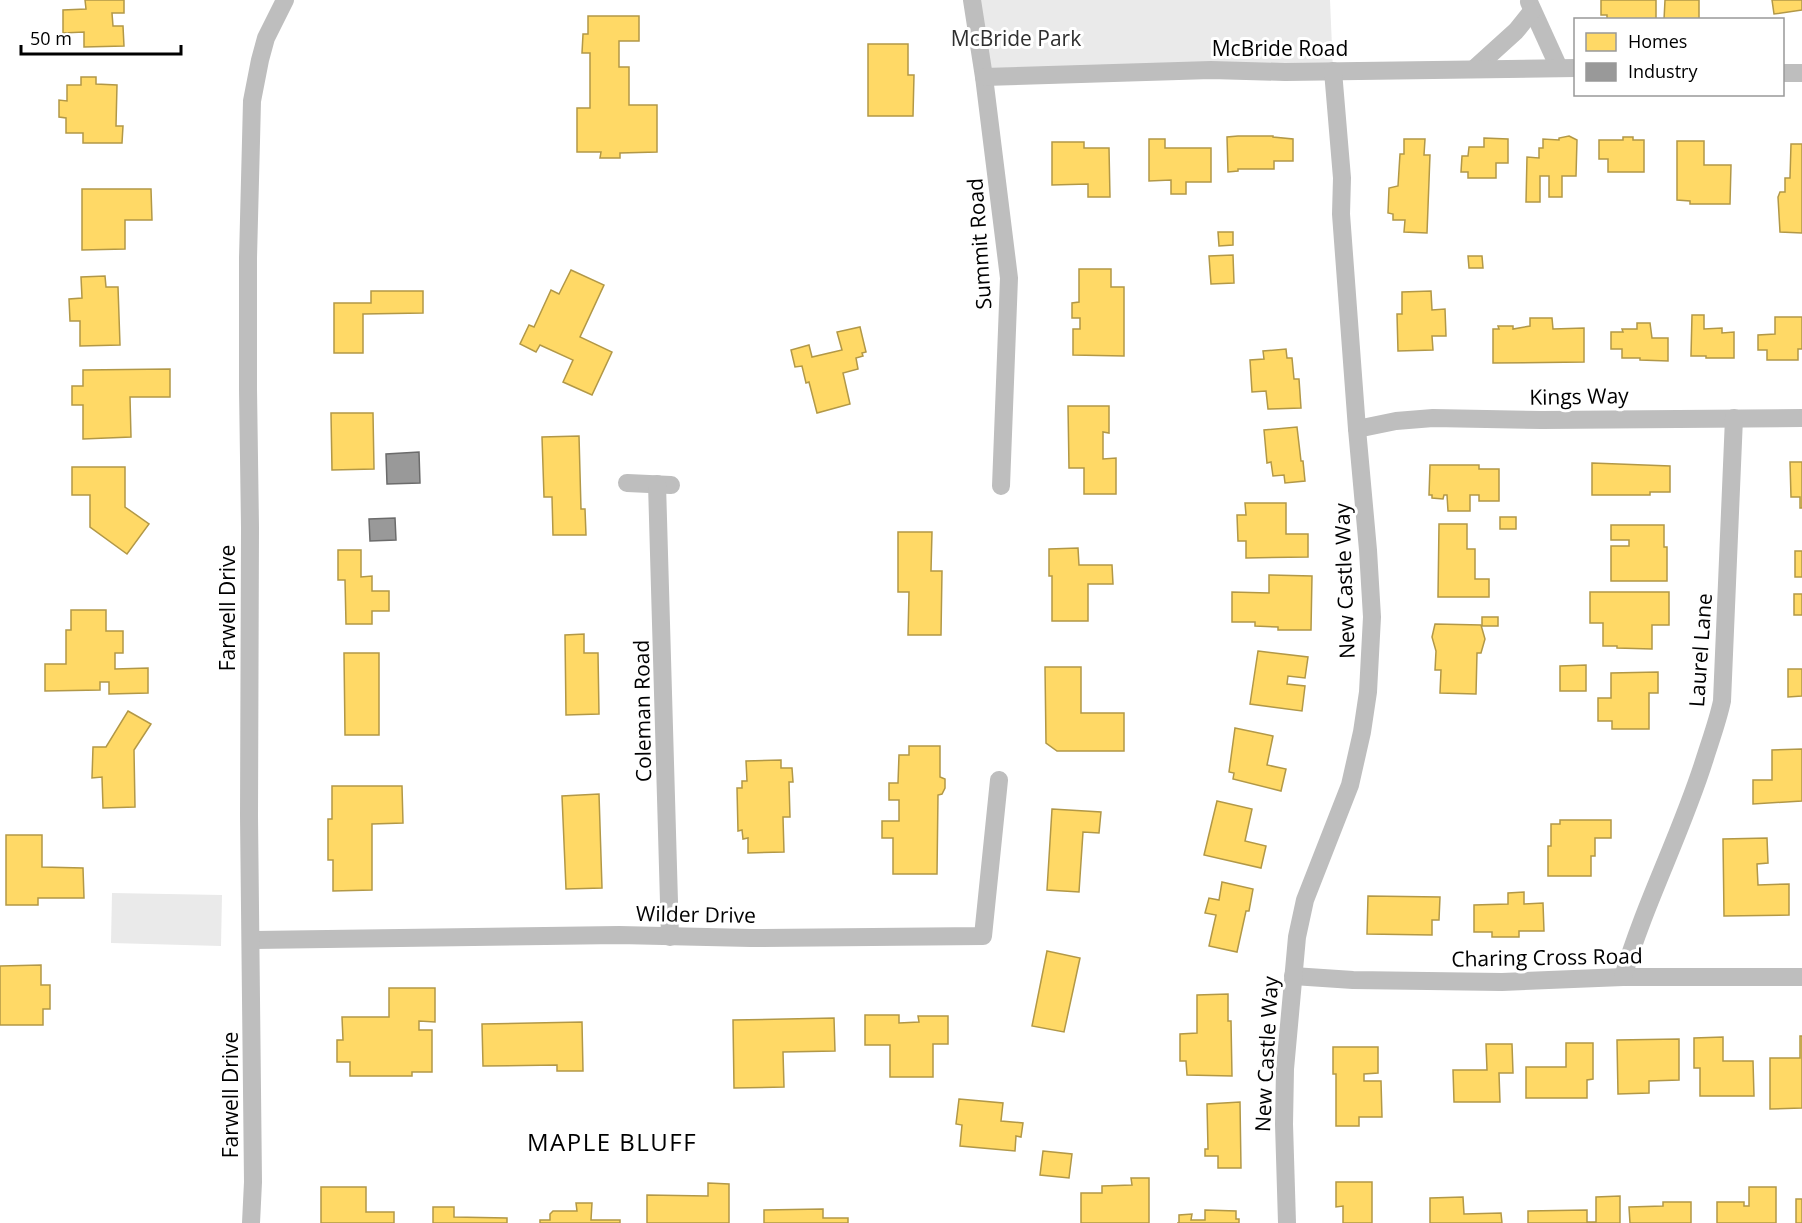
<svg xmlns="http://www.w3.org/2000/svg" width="1802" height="1223" font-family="'Open Sans',sans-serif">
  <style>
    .green { fill: #eaeaea }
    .homes { fill: #ffd966; stroke: #b29847; stroke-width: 1.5 }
    .industry { fill: #999; stroke: #6b6b6b; stroke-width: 1.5 }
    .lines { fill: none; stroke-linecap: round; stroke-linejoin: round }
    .street { stroke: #bebebe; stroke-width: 18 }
    .labels { text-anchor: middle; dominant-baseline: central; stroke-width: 6; stroke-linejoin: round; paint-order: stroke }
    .park-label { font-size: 21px; fill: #2f2f2f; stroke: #fff }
    .street-label { font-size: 21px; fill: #000; stroke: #fff }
    .quarter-label { font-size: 24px; letter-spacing: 1.5px; fill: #000; stroke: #fff }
  </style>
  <rect width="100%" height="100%" fill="#fff"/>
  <g class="green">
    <path d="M 972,0 L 1330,0 L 1333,71 L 984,77 Z"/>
    <path d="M 112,893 L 222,895 L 221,946 L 111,943 Z"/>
  </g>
  <g class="homes">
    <path d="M 85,0 L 124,0 L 124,13 L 112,13 L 113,26 L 123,26 L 124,46 L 84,47 L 84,32 L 63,33 L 63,10 L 86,9 Z"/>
    <path d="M 1601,0 L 1656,0 L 1656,20 L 1607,20 L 1607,15 L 1601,15 Z"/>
    <path d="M 1665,0 L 1699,0 L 1699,20 L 1664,20 Z"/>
    <path d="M 1772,0 L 1802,0 L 1802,10 L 1774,14 Z"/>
    <path d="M 588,16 L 639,16 L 639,41 L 619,41 L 619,67 L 629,67 L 629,105 L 657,105 L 657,152 L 620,153 L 620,158 L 600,158 L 601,152 L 577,152 L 577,108 L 590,108 L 590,53 L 582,53 L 583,34 L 588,34 Z"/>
    <path d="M 868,44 L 908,44 L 908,75 L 914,75 L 913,116 L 868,116 Z"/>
    <path d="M 81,77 L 96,77 L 96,84 L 117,85 L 116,126 L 123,126 L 122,143 L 83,143 L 83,133 L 66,133 L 66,118 L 59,117 L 59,100 L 67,101 L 67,85 L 81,85 Z"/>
    <path d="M 1238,136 L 1273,136 L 1273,137 L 1293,139 L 1293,161 L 1274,161 L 1274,169 L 1238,169 L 1238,171 L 1228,172 L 1227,137 Z"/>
    <path d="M 1569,136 L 1577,140 L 1576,176 L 1562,176 L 1562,197 L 1549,197 L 1549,176 L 1540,176 L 1540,202 L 1526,202 L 1527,157 L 1539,158 L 1539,148 L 1543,148 L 1543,139 L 1559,140 L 1559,138 Z"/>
    <path d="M 1623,137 L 1633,137 L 1633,140 L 1644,140 L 1644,172 L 1608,172 L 1608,159 L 1599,159 L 1599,140 L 1623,140 Z"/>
    <path d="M 1484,138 L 1508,139 L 1508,163 L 1496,163 L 1496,178 L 1468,178 L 1468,172 L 1461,172 L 1462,156 L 1468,156 L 1469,147 L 1484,147 Z"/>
    <path d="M 1149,139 L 1165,139 L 1165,148 L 1211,148 L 1211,182 L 1186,182 L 1186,194 L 1171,194 L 1171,180 L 1149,181 Z"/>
    <path d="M 1404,139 L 1425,139 L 1424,155 L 1430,155 L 1427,233 L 1404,232 L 1405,220 L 1393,220 L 1393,214 L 1388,213 L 1389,188 L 1398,186 L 1400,154 L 1404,154 Z"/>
    <path d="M 1677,141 L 1704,141 L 1704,165 L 1731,165 L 1730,204 L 1690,204 L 1690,201 L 1677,200 Z"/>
    <path d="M 1052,142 L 1084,142 L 1084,148 L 1109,148 L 1110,197 L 1088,197 L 1088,184 L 1052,185 Z"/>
    <path d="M 1791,144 L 1802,144 L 1802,233 L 1780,232 L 1778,197 L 1780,192 L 1785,192 L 1785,178 L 1790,178 Z"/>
    <path d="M 82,189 L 151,189 L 152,220 L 125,220 L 125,249 L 82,250 Z"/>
    <path d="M 1218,232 L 1233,232 L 1233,245 L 1219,246 Z"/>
    <path d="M 1233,255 L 1234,283 L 1211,284 L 1209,256 Z"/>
    <path d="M 1468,256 L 1482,256 L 1483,268 L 1469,268 Z"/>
    <path d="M 1079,269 L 1111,269 L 1111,287 L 1124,287 L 1124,356 L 1073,355 L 1073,329 L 1080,329 L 1080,318 L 1072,318 L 1072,303 L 1079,302 Z"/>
    <path d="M 571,270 L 604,285 L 580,337 L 612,352 L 592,395 L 563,382 L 573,360 L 540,345 L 536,352 L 520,344 L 529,325 L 534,327 L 551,290 L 559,294 Z"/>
    <path d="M 105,276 L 106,287 L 118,287 L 120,345 L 80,346 L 80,321 L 70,321 L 69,299 L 82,298 L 81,277 Z"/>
    <path d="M 371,291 L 423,291 L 423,313 L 363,314 L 363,353 L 334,353 L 334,303 L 371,303 Z"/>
    <path d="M 1431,291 L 1432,310 L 1445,309 L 1446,336 L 1432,336 L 1433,350 L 1398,351 L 1397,314 L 1402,314 L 1402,292 Z"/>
    <path d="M 1692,315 L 1704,315 L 1704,329 L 1722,328 L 1722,333 L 1734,332 L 1734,358 L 1706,358 L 1706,356 L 1691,356 Z"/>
    <path d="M 1775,317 L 1802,317 L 1802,349 L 1798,349 L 1798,360 L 1767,360 L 1767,350 L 1758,350 L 1758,335 L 1775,334 Z"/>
    <path d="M 1530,318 L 1552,318 L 1553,329 L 1584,328 L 1584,362 L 1493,363 L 1493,329 L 1499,329 L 1498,326 L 1513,326 L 1513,329 L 1530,326 Z"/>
    <path d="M 1637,323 L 1650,323 L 1652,338 L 1668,338 L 1668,361 L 1640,360 L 1640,358 L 1622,358 L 1622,349 L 1611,349 L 1611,332 L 1623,332 L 1622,329 L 1637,329 Z"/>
    <path d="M 860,327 L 866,352 L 862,353 L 863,356 L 856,358 L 858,369 L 843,373 L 850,404 L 817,413 L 809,382 L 806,383 L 802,366 L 795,367 L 791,350 L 809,345 L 812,357 L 842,350 L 837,332 Z"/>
    <path d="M 1286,349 L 1287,358 L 1292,358 L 1294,379 L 1299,379 L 1301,408 L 1268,409 L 1266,391 L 1252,392 L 1250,360 L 1264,359 L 1263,351 Z"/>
    <path d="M 170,369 L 170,397 L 130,397 L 131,437 L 83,439 L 83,405 L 72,405 L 72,386 L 83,386 L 83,370 Z"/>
    <path d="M 1068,406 L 1109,406 L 1109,433 L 1103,432 L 1103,459 L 1116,458 L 1116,494 L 1084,494 L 1084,468 L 1069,468 Z"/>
    <path d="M 331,413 L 373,413 L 374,469 L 332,470 Z"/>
    <path d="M 1297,427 L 1301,461 L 1303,461 L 1305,481 L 1285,483 L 1284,475 L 1273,476 L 1271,462 L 1267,463 L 1264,430 Z"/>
    <path d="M 579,436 L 581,509 L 585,509 L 586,535 L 553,535 L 552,497 L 544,497 L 542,437 Z"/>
    <path d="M 1790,462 L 1802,462 L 1802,508 L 1800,508 L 1800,497 L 1791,497 Z"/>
    <path d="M 1592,463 L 1670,466 L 1670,492 L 1650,492 L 1650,495 L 1592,495 Z"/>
    <path d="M 1430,465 L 1479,465 L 1479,469 L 1499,469 L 1499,501 L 1479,501 L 1479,495 L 1470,495 L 1470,511 L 1448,511 L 1447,495 L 1444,495 L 1443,499 L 1432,498 L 1432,495 L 1429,495 Z"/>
    <path d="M 72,467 L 125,467 L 125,507 L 149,524 L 127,554 L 90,527 L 90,495 L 72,495 Z"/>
    <path d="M 1245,503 L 1286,503 L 1286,534 L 1308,534 L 1308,557 L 1246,558 L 1246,541 L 1238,541 L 1237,515 L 1246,515 Z"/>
    <rect x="1500" y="517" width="16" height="12"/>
    <path d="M 1439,524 L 1467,524 L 1467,549 L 1475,549 L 1475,579 L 1489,579 L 1489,597 L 1438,597 Z"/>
    <path d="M 1611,525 L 1664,525 L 1664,547 L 1667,547 L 1667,581 L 1611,581 L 1611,546 L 1629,546 L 1629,540 L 1611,540 Z"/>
    <path d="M 898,532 L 932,532 L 931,571 L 942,571 L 941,635 L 908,635 L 909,592 L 898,592 Z"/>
    <path d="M 1078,548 L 1079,565 L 1112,565 L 1113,584 L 1088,584 L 1088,621 L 1052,621 L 1052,576 L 1049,576 L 1049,549 Z"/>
    <path d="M 338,550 L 361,550 L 361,577 L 372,576 L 372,591 L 389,591 L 389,611 L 372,611 L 372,624 L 346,624 L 345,580 L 338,580 Z"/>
    <rect x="1795" y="551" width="7" height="26"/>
    <path d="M 1269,575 L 1312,576 L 1311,630 L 1278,630 L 1278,627 L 1255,626 L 1255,622 L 1232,622 L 1232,592 L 1269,593 Z"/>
    <path d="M 1590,592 L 1669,592 L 1669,625 L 1652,625 L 1652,649 L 1617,648 L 1617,646 L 1603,646 L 1603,623 L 1590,623 Z"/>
    <rect x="1794" y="594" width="8" height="21"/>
    <path d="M 71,610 L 106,610 L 106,631 L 123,631 L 123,653 L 115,653 L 115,669 L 148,668 L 148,693 L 109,694 L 109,682 L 100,682 L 100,690 L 45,691 L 45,664 L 66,664 L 66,630 L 71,630 Z"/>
    <rect x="1482" y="617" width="16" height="9"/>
    <path d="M 1435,624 L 1481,625 L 1485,639 L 1481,653 L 1477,653 L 1476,694 L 1440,693 L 1441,670 L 1435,670 L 1436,651 L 1432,637 Z"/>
    <path d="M 584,634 L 584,653 L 598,653 L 599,714 L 566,715 L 565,635 Z"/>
    <path d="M 1258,651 L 1308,657 L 1305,678 L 1288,676 L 1287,684 L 1305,686 L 1302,711 L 1250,704 Z"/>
    <path d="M 344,653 L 379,653 L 379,735 L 345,735 Z"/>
    <path d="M 1586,665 L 1586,691 L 1560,691 L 1560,666 Z"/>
    <path d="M 1045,667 L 1081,667 L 1081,713 L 1124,713 L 1124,751 L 1057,751 L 1046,743 Z"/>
    <path d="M 1788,669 L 1802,669 L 1802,696 L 1788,697 Z"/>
    <path d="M 1658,672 L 1658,693 L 1649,693 L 1649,729 L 1612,729 L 1612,721 L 1598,721 L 1598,698 L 1611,698 L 1611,673 Z"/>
    <path d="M 128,711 L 151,724 L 134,750 L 135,807 L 103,808 L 102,777 L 92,778 L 93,747 L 106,747 Z"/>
    <path d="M 1235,728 L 1273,736 L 1267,765 L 1286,769 L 1281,791 L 1233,779 L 1234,773 L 1229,772 Z"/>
    <path d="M 909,746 L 940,746 L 940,777 L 945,779 L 945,788 L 942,794 L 938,795 L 937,874 L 893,874 L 893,838 L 882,838 L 882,821 L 899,821 L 899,800 L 889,800 L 889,783 L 898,783 L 899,755 L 909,755 Z"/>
    <path d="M 1802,749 L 1802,801 L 1753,804 L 1753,780 L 1772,780 L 1772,750 Z"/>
    <path d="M 781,760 L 781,768 L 792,768 L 793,782 L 789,782 L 790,817 L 783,817 L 784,852 L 748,853 L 748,838 L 743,839 L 742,830 L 738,831 L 737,788 L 742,788 L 742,781 L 747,781 L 746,761 Z"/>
    <path d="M 332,786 L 402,786 L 403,823 L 372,824 L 372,890 L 333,891 L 333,860 L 328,860 L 328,819 L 332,819 Z"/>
    <path d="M 599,794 L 602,888 L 566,889 L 562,796 Z"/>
    <path d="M 1217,801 L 1252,809 L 1245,841 L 1266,846 L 1261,868 L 1204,855 Z"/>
    <path d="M 1052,809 L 1101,812 L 1099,833 L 1083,832 L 1079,892 L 1047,890 Z"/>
    <path d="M 1560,820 L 1611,820 L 1611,838 L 1595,838 L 1595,856 L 1591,856 L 1591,876 L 1548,876 L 1548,846 L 1551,846 L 1551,824 L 1560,824 Z"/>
    <path d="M 6,835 L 42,835 L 42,867 L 83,868 L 84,898 L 38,898 L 38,905 L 6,905 Z"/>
    <path d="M 1767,838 L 1768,863 L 1757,864 L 1758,885 L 1789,884 L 1789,915 L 1724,916 L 1723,839 Z"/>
    <path d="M 1222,882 L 1253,889 L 1249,911 L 1246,911 L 1237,952 L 1209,946 L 1216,915 L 1205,913 L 1209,898 L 1219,900 Z"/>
    <path d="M 1524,892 L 1524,904 L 1543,903 L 1544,931 L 1519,931 L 1519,937 L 1492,937 L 1492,932 L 1474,932 L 1474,905 L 1508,904 L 1508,893 Z"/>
    <path d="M 1368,896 L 1440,897 L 1439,920 L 1432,920 L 1432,935 L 1367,934 Z"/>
    <path d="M 1047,951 L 1080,958 L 1064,1032 L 1032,1026 Z"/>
    <path d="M 41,965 L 41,985 L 50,985 L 50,1009 L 43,1009 L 43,1025 L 0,1025 L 0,966 Z"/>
    <path d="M 389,988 L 435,988 L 435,1022 L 419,1021 L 419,1030 L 432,1030 L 432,1072 L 412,1072 L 412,1076 L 350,1076 L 350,1062 L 337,1062 L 337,1040 L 343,1040 L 342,1017 L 389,1017 Z"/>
    <path d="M 1228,994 L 1228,1021 L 1231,1021 L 1232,1076 L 1187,1075 L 1186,1061 L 1180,1061 L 1180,1034 L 1197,1033 L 1197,995 Z"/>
    <path d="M 865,1015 L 899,1015 L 899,1023 L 919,1022 L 918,1016 L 948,1016 L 948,1044 L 933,1044 L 933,1077 L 890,1077 L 890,1045 L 865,1045 Z"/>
    <path d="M 834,1018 L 835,1051 L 783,1052 L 784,1087 L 734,1088 L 733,1020 Z"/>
    <path d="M 582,1022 L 583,1071 L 557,1071 L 557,1065 L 483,1066 L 482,1024 Z"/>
    <path d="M 1800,1036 L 1802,1036 L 1802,1108 L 1770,1109 L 1770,1058 L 1800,1058 Z"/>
    <path d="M 1723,1037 L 1723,1061 L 1753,1061 L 1754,1096 L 1700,1096 L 1700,1068 L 1694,1068 L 1694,1038 Z"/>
    <path d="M 1679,1039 L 1679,1080 L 1649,1081 L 1649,1093 L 1618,1094 L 1617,1040 Z"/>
    <path d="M 1566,1043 L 1593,1043 L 1593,1079 L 1587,1080 L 1587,1098 L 1526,1098 L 1526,1067 L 1566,1067 Z"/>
    <path d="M 1486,1044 L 1512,1044 L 1513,1073 L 1499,1073 L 1500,1102 L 1454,1102 L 1453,1070 L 1487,1070 Z"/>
    <path d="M 1333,1047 L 1378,1047 L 1378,1073 L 1364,1074 L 1364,1081 L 1381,1081 L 1382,1117 L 1359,1117 L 1359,1126 L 1336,1126 L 1336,1074 L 1333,1074 Z"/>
    <path d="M 959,1099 L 1003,1103 L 1001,1121 L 1023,1123 L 1021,1137 L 1016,1136 L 1015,1151 L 960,1146 L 962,1125 L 956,1124 Z"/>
    <path d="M 1240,1102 L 1241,1168 L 1218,1168 L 1218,1156 L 1205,1156 L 1205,1149 L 1208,1149 L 1207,1104 Z"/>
    <path d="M 1043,1151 L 1072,1154 L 1069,1178 L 1040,1175 Z"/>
    <path d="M 1131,1178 L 1149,1178 L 1149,1223 L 1081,1223 L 1081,1193 L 1102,1193 L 1102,1186 L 1132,1185 Z"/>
    <path d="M 1336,1182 L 1372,1182 L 1372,1223 L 1343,1223 L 1343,1206 L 1336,1207 Z"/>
    <path d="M 708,1183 L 729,1184 L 729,1223 L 647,1223 L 647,1195 L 708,1196 Z"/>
    <path d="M 321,1187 L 366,1187 L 366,1212 L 394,1212 L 394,1223 L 321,1223 Z"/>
    <path d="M 1749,1187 L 1776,1187 L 1776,1223 L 1717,1223 L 1717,1202 L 1744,1202 L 1744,1206 L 1749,1206 Z"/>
    <path d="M 1620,1196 L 1620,1223 L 1528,1223 L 1528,1211 L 1587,1210 L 1587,1222 L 1596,1222 L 1596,1197 Z"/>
    <path d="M 1463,1197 L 1464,1214 L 1501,1213 L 1502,1223 L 1430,1223 L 1430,1198 Z"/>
    <rect x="1796" y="1199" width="6" height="24"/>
    <path d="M 1663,1202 L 1691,1202 L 1691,1223 L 1630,1223 L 1629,1207 L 1663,1206 Z"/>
    <path d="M 576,1203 L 592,1203 L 591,1220 L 620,1220 L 620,1223 L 540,1223 L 540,1220 L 550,1220 L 550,1214 L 553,1211 L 577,1211 Z"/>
    <path d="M 433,1207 L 454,1207 L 454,1217 L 507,1218 L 507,1223 L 433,1223 Z"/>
    <path d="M 823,1209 L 823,1218 L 848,1218 L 848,1223 L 764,1223 L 764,1210 Z"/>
    <path d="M 1205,1210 L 1236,1211 L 1236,1219 L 1239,1219 L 1239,1223 L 1177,1223 L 1179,1223 L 1179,1215 L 1192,1214 L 1191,1220 L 1205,1220 Z"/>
  </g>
  <g class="industry">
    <path d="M 419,452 L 420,483 L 387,484 L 386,454 Z"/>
    <path d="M 395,518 L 396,540 L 370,541 L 369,519 Z"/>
  </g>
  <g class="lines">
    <g class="street">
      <path d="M 972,0 L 984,77 L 1009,278 L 1001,486"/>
      <path d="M 1529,2 L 1559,68"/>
      <path d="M 1474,69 L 1516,31 L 1532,11"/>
      <path d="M 1782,73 L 1802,73"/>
      <path d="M 984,77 L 1211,70 L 1285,72 L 1576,68"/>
      <path d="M 1357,429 L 1396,421 L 1433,418 L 1542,420 L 1802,418"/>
      <path d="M 627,483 L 671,485"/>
      <path d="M 657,484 L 670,937"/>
      <path d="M 251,940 L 619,935 L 751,938 L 983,936 L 999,780"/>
      <path d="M 1293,976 L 1353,980 L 1502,982 L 1623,977 L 1802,977"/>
      <path d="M 1623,977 C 1645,902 1682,832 1705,758 C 1711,739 1718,720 1722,701 L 1734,418"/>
      <path d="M 251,1223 L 253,1182 L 249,816 L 250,527 L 248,389 L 248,258 L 251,141 L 252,101 L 260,60 L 266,38 L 285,0"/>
      <path d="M 1287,1223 L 1284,1124 L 1285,1069 L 1297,937 L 1305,900 L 1350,785 L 1362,732 L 1368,692 L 1372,617 L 1368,550 L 1357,429 L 1341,214 L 1342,178 L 1333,71"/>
    </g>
  </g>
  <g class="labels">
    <g class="park-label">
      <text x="1016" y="38">McBride Park</text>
    </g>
    <g class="street-label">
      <text x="1280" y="48">McBride Road</text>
      <text transform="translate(979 244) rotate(-94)">Summit Road</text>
      <text transform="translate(1579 396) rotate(-1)">Kings Way</text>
      <text transform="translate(1344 581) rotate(-92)">New Castle Way</text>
      <text transform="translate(227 608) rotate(-90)">Farwell Drive</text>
      <text transform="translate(1700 650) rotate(-86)">Laurel Lane</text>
      <text transform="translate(642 711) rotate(-91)">Coleman Road</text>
      <text transform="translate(696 914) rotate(1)">Wilder Drive</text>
      <text transform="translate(1547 957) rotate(-1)">Charing Cross Road</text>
      <text transform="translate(1266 1054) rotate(-87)">New Castle Way</text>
      <text transform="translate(230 1095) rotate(-90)">Farwell Drive</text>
    </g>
    <g class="quarter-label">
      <text x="612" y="1141">MAPLE BLUFF</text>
    </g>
  </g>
  <rect x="1574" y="18" width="210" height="78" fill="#ffffff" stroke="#999999" stroke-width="1.5"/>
  <rect x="1586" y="33" width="30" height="18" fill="#ffd966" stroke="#999999" stroke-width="1.5"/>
  <text x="1628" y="48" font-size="18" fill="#000000">Homes</text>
  <rect x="1586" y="63" width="30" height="18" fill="#999999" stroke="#999999" stroke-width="1.5"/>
  <text x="1628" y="78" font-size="18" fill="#000000">Industry</text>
  <path d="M21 45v9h160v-9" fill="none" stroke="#000000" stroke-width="3"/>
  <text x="30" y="45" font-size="18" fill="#000000" stroke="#ffffff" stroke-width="4.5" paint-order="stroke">50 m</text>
</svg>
